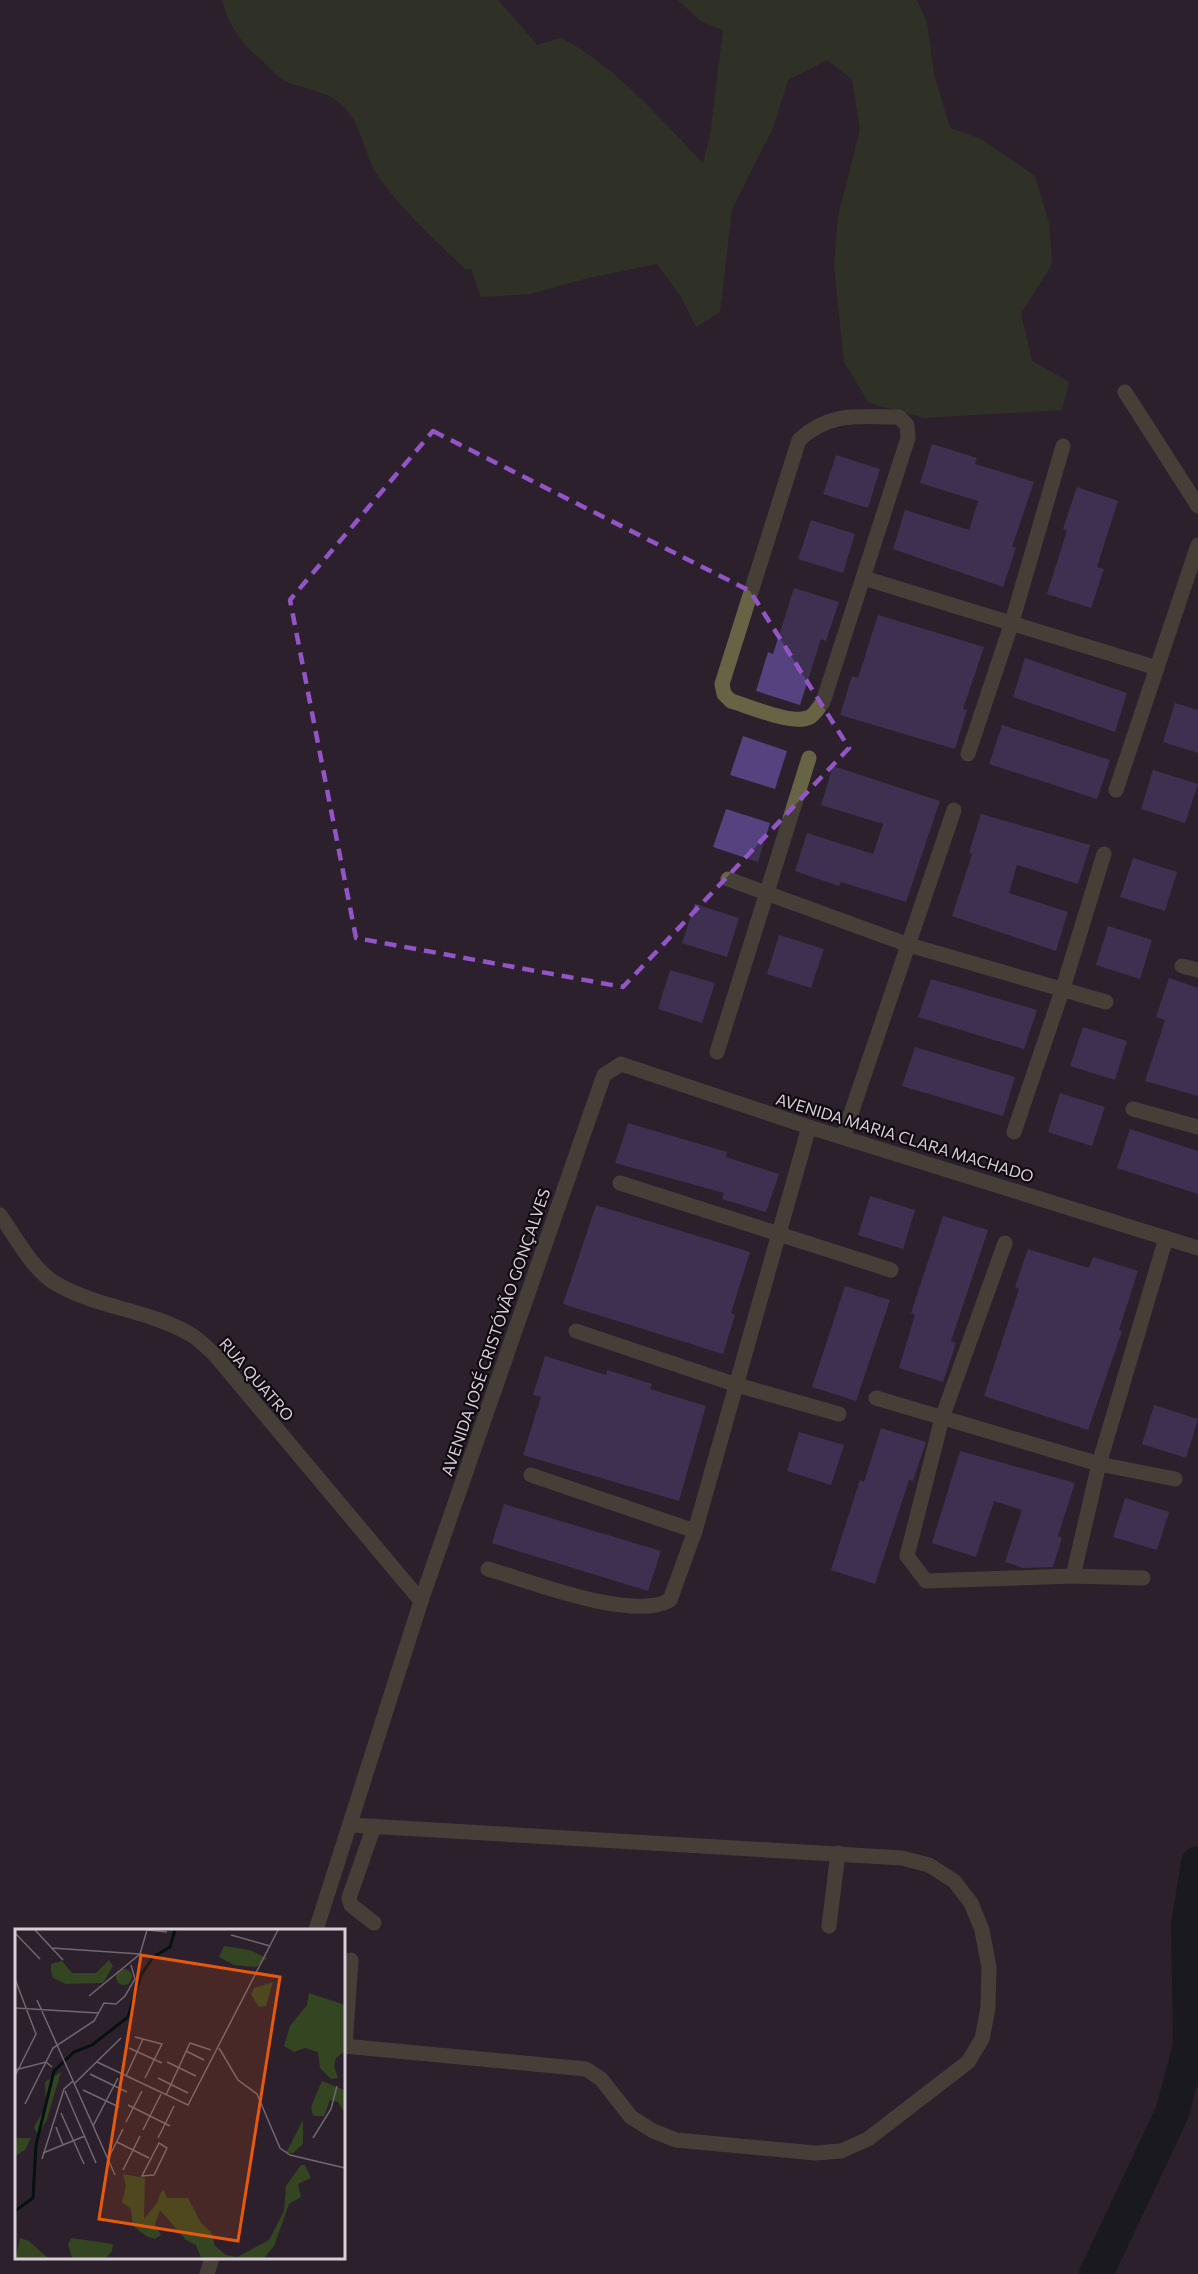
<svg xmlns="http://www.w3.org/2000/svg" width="1198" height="2274" font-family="Commissioner,sans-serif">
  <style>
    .green { fill: #344521 }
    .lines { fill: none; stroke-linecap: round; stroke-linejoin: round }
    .river { stroke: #051112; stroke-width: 34 }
    .building { fill: #54437f }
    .minor { stroke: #676446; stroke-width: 15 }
    .marked { fill: none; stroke: #9255c5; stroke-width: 4.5; stroke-dasharray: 12 8; stroke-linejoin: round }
    .labels { text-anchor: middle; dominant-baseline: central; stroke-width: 4.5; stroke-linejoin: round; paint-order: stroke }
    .street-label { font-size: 16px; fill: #d8cfd8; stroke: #110b11 }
    .inset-river { fill: none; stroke: #051112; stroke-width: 3 }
    .inset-road { fill: none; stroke: #716671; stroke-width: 1.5 }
    .view { fill: #e8590c; fill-opacity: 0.15; stroke: #e8590c; stroke-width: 3 }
    .inset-edge { fill: none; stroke: #d8cfd8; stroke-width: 3 }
  </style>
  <rect width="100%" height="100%" fill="#2c202c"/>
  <path class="green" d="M 222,0 L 498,0 L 537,45 L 561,38 C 618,68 658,117 703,163 L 710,136 L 723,30 L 700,21 L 678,0 L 917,0 L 927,23 L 934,74 L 950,128 L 981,139 L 1035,176 L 1049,223 L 1052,264 L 1021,314 L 1032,361 L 1069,382 L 1062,410 L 924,418 L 869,403 L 844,362 L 834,265 L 838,216 L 860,130 L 852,79 L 827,60 L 788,80 L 773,128 L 732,209 L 720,312 L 696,327 L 680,295 L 657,264 L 588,278 L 530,294 L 481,297 L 471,269 L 465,269 C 436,241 404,212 380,179 C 363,155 363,123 340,103 C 324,90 303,89 285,81 C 279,78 273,71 268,66 C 245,46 230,31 222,0 Z"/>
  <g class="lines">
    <path class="river" d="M 1096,2274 L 1172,2113 L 1190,2046 L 1188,1925 L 1198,1863"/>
  </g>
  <g class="building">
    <path d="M 932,444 L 977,458 L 975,464 L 1034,482 L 1012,547 L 1016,548 L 1003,587 L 893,549 L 905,510 L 969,530 L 978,501 L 920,483 Z"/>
    <path d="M 836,455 L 880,469 L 868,508 L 823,494 Z"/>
    <path d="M 1077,487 L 1118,501 L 1097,567 L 1104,569 L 1091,608 L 1047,594 L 1067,531 L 1063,529 Z"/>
    <path d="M 811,520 L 855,534 L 843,573 L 798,559 Z"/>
    <path d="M 794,588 L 839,602 L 826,641 L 821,639 L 800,705 L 756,691 L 768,652 L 773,654 Z"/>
    <path d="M 878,615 L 984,647 L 963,709 L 967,710 L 955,749 L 840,715 L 852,676 L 858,678 Z"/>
    <path d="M 1025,658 L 1127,693 L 1115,732 L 1013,697 Z"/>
    <path d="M 1175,703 L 1198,710 L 1198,753 L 1163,742 Z"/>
    <path d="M 1002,725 L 1110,760 L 1097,799 L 989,764 Z"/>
    <path d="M 743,736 L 787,751 L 775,789 L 730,775 Z"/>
    <path d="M 833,766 L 940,801 L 906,902 L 841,882 L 839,886 L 795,871 L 807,833 L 873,854 L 883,824 L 821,805 Z"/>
    <path d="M 1153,770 L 1198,784 L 1185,823 L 1141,809 Z"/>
    <path d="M 726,809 L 770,823 L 758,862 L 713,847 Z"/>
    <path d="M 981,814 L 1090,845 L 1078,884 L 1017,865 L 1009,893 L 1068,912 L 1056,951 L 952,916 L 972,854 L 969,852 Z"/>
    <path d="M 1133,858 L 1177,872 L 1165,911 L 1120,897 Z"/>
    <path d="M 695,904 L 739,918 L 727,957 L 682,943 Z"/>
    <path d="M 1108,926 L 1152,940 L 1140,979 L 1096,965 Z"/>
    <path d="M 779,935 L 824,949 L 811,988 L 767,974 Z"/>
    <path d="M 670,970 L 715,983 L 702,1023 L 658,1009 Z"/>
    <path d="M 1169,978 L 1198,988 L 1198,1096 L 1145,1081 L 1165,1020 L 1156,1017 Z"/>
    <path d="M 931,979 L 1037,1010 L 1024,1049 L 918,1017 Z"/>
    <path d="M 1083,1027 L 1127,1041 L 1115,1080 L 1070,1066 Z"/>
    <path d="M 915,1047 L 1015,1077 L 1003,1116 L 902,1086 Z"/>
    <path d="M 1060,1093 L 1105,1107 L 1092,1146 L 1048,1132 Z"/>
    <path d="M 628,1123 L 727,1152 L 726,1157 L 779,1174 L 766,1212 L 722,1199 L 724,1193 L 615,1163 Z"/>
    <path d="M 1130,1129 L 1198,1151 L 1198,1194 L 1117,1168 Z"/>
    <path d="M 870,1196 L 915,1210 L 903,1249 L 858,1235 Z"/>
    <path d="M 596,1205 L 750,1252 L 731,1313 L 735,1315 L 723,1354 L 563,1304 Z"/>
    <path d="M 943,1216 L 988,1230 L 951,1341 L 956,1343 L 943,1382 L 899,1368 L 915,1315 L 911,1313 Z"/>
    <path d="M 1028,1249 L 1089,1268 L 1093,1257 L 1138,1271 L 1119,1330 L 1122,1331 L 1088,1430 L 984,1396 L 1019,1289 L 1015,1287 Z"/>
    <path d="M 845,1286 L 890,1300 L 856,1401 L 812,1387 Z"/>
    <path d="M 545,1356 L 606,1375 L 607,1370 L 652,1384 L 650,1389 L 706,1406 L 679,1501 L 523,1455 L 541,1397 L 533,1395 Z"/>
    <path d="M 1154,1405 L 1198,1419 L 1186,1458 L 1142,1444 Z"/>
    <path d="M 881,1428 L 926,1442 L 913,1481 L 909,1480 L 875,1584 L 831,1570 L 860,1480 L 864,1482 Z"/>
    <path d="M 799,1432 L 844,1445 L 831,1485 L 787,1471 Z"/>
    <path d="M 960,1451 L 1075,1483 L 1058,1536 L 1062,1538 L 1053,1567 L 1023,1568 L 1005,1562 L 1022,1510 L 994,1501 L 976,1557 L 932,1543 Z"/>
    <path d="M 1125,1498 L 1169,1512 L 1157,1550 L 1113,1537 Z"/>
    <path d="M 504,1504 L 661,1551 L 648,1591 L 492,1543 Z"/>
  </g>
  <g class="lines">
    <g class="minor">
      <path d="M 1125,392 L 1198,506"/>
      <path d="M 899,417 L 907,425 L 908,438 L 823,702 C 819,707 815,714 810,717 C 793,726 749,706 731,701 L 724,694 L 722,684 L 799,440 C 830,411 859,417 899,417 Z"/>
      <path d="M 864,578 L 1157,668"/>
      <path d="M 968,754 L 1012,622 L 1063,446"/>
      <path d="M 1116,790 L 1198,545"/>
      <path d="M 728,879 L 909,945 L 1106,1002"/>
      <path d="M 1182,966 L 1198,970"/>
      <path d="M 717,1052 L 809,758"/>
      <path d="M 1133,1109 L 1198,1127"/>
      <path d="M 1014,1132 L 1063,988 L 1104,854"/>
      <path d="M 843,1137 L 954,810"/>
      <path d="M 620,1183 L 891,1270"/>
      <path d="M 0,1215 C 15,1236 32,1269 55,1283 C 97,1308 149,1310 190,1334 C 199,1339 207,1348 215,1355 L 421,1601"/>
      <path d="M 1005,1243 L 942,1418 L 907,1556 L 926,1581 L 1073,1576 L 1143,1578"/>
      <path d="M 576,1331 L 737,1385 L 839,1414"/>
      <path d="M 876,1398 L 1099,1464 L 1175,1479"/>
      <path d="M 531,1475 L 695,1531"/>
      <path d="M 488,1569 C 530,1581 633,1622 670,1600 L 695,1531 L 809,1127"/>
      <path d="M 1073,1576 L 1099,1464 L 1166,1238"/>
      <path d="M 374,1826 L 349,1898 L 351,1905 L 374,1923"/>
      <path d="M 829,1926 L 838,1853"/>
      <path d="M 316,1930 L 421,1601 L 604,1075 L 621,1064 L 809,1127 L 1198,1248"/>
      <path d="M 344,2046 L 586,2069 L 601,2079 L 631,2117 L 653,2131 L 676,2140 L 815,2153 L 841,2151 L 868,2139 L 968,2062 L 982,2039 L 988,2008 L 989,1967 L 982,1930 L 971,1903 L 954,1881 L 929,1865 L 902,1858 L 350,1825"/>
      <path d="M 345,2047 L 351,1960"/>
      <path d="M 207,2274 L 212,2258"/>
    </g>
  </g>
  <path d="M0 0H1198V2274H0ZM 433,431 L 750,591 L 849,748 L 623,987 L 356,938 L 290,600 Z" fill="#2c202c" fill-opacity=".55" fill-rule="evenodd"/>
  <path class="marked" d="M 433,431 L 750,591 L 849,748 L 623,987 L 356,938 L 290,600 Z"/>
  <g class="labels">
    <g class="street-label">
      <text transform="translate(905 1137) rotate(17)">AVENIDA MARIA CLARA MACHADO</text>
      <text transform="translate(495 1332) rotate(-71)">AVENIDA JOSÉ CRISTÓVÃO GONÇALVES</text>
      <text transform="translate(257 1379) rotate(49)">RUA QUATRO</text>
    </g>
  </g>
  <g transform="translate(15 1929)">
    <rect width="330" height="330" fill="#2c202c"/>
    <path d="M 209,17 L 235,21 L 252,29 L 241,38 L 219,36 L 204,28 ZM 94,31 L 98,37 L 88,54 L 51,55 L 38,49 L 36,42 L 36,35 L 47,32 L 57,44 L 81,44 ZM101 48a8 8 0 1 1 16 0a8 8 0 1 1-16 0ZM 258,53 L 251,77 L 244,78 L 236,66 L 239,59 ZM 294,64 L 330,76 L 330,122 L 321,129 L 319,137 L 323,149 L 316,150 L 305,139 L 303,123 L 290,119 L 279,123 L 269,117 L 275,97 L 292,76 ZM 46,143 L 32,190 L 23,207 L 19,198 L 31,177 L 30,153 ZM 307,152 L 329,161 L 330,184 L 323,173 L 315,171 L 309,187 L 298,187 L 296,178 ZM 288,191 L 288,215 L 278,224 L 271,224 ZM 0,209 L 16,209 L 10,221 L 0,227 ZM 286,236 L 290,236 L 296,249 L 283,255 L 286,268 L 274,275 L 259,317 L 249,329 L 186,329 L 181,316 L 171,311 L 145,281 L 140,295 L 146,306 L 140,310 L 131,307 L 118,297 L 116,280 L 107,273 L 111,257 L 108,245 L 130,249 L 129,290 L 142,274 L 146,263 L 149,261 L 152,269 L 173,269 L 186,294 L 196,303 L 200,317 L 211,326 L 222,328 L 254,311 L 269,282 L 271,257 ZM 5,309 L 14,312 L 33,329 L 1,329 ZM 56,309 L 98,315 L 97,322 L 91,329 L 57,329 L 53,315 Z" fill="#344521"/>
    <path class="inset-river" d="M 0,282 L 18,269 L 21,216 L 39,142 L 59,123 L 77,116 L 113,88 L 126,46 L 138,28 L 155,18 L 160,1"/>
    <path class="inset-road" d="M 20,1 L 48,31M 133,1 L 152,3M 0,4 L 25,30M 216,6 L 255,17M 37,19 L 125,25M 0,50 L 21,105 L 0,147M 74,67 L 125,25 L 132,1M 22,71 L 100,246M 0,79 L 83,84M 120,108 L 147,115 L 130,149M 114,119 L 147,134M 204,119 L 223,151 L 242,165 L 265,219 L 275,226 L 330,239M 171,122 L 189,131M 82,133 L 173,176 L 263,1M 152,133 L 181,147M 0,141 L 31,133 L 37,138M 75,145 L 112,163M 111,147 L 128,110M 143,149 L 173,164M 60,154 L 106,109M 68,161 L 104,178M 50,162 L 81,234M 151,166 L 175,114 L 196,121M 10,175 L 38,119 L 79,92 L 89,74 L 101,75 L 110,67 L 120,50 L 116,36M 113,176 L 155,197M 46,184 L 69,235M 111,193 L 127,162M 78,197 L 103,149M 41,198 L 48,216M 128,201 L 146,165M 143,209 L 159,177M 298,209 L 316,180 L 322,157M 102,213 L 134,229M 144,214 L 152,219 L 139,246 L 127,247 ZM 28,224 L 70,207M 27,230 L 49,160 L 58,152M 93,230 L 108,200M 108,241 L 125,207"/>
    <path class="view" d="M 126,26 L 265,48 L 223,312 L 84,290 Z"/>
    <rect width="330" height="330" class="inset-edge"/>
  </g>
</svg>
